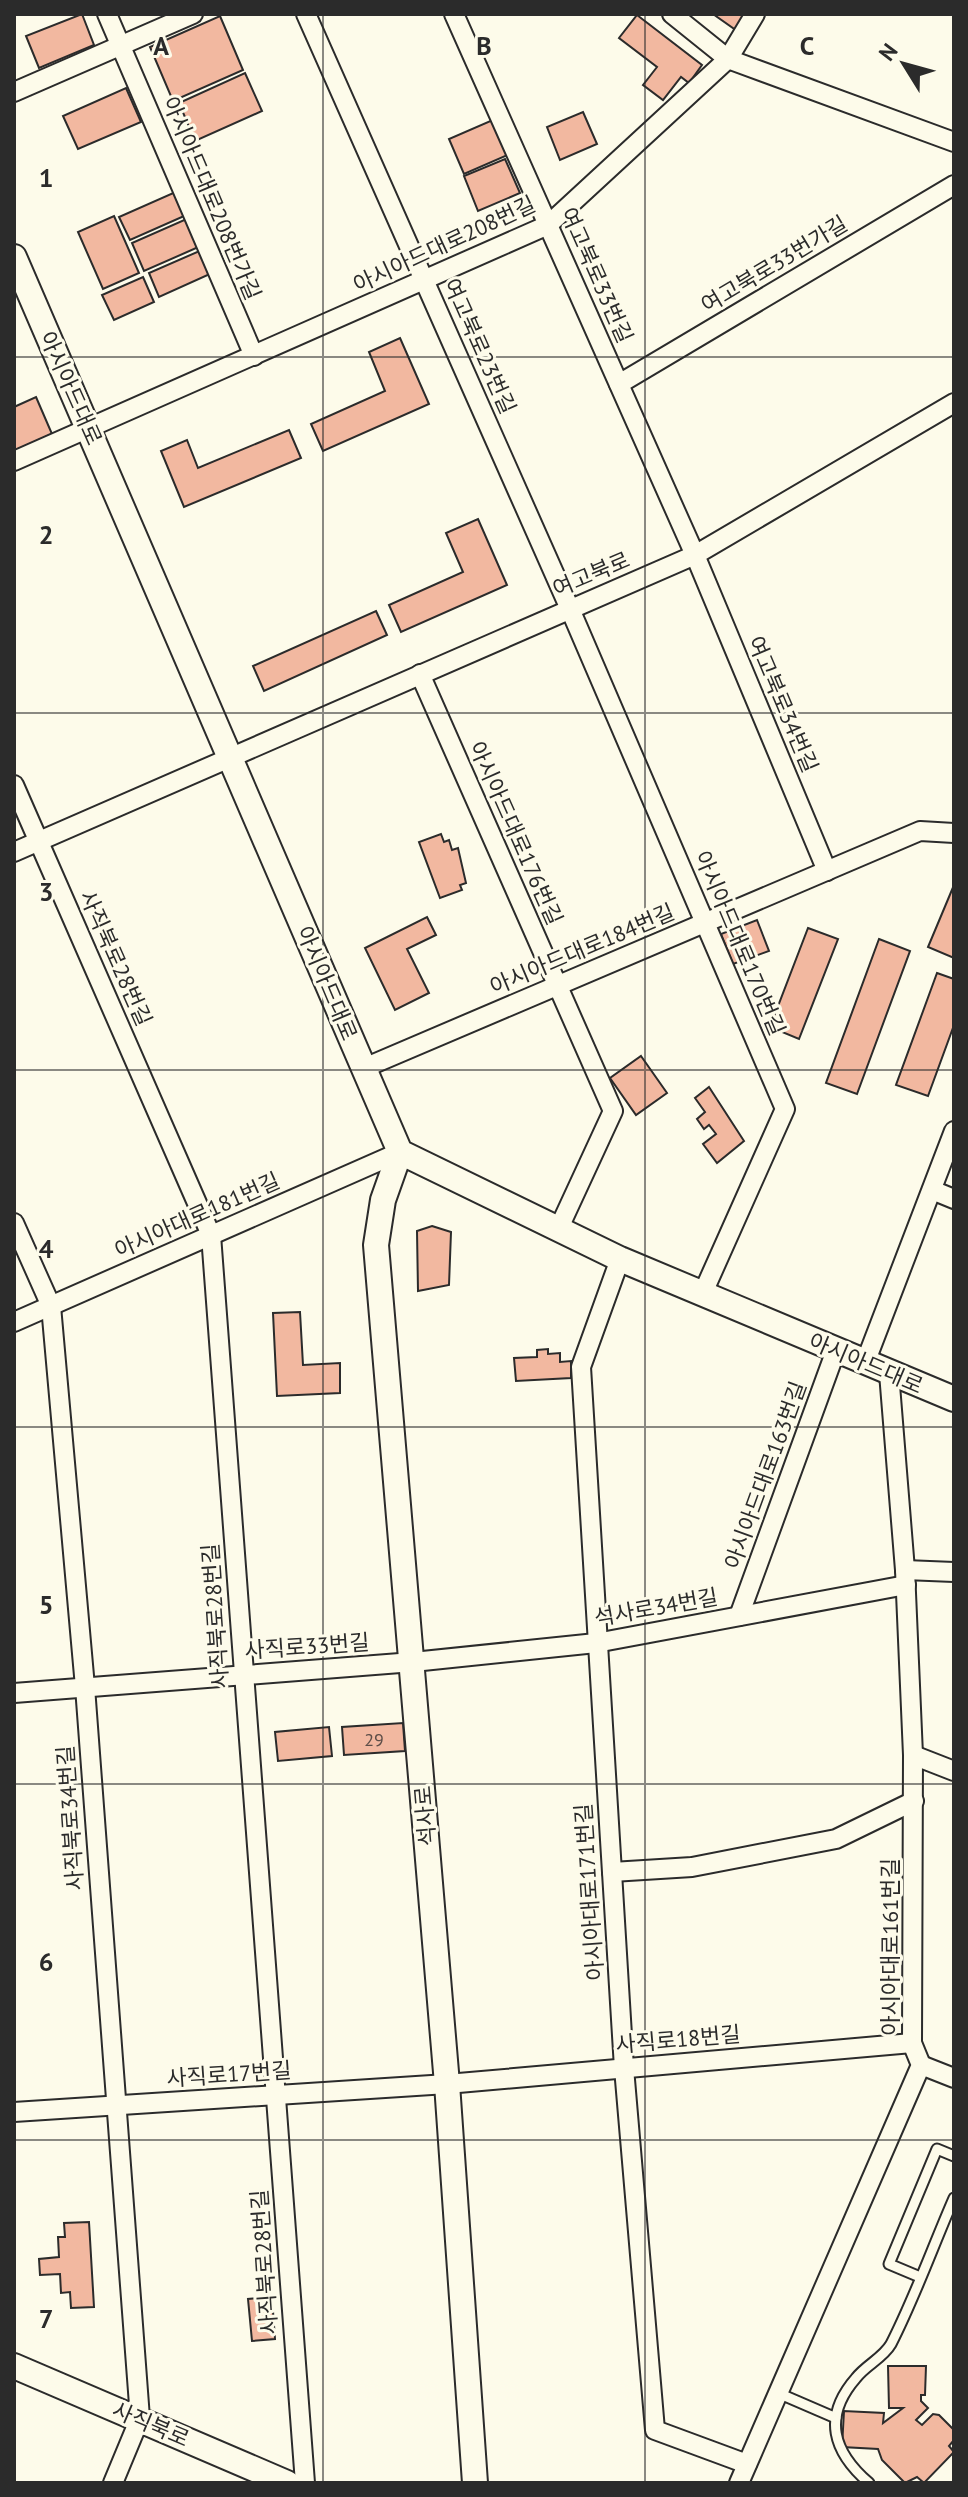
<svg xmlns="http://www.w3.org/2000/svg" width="968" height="2497" font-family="'PT Sans','Noto Sans KR',sans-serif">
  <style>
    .building { fill: #f2b8a0; stroke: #2b2b2b; stroke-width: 2 }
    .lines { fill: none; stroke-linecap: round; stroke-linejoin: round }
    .lane-casing { stroke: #2b2b2b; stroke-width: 13 }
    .street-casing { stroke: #2b2b2b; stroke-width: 22 }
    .secondary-casing { stroke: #2b2b2b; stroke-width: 28 }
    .lane { stroke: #fdfbea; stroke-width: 9 }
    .street { stroke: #fdfbea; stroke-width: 18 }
    .secondary { stroke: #fdfbea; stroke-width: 24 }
    .grid { fill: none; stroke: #2b2b2b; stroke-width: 2; stroke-opacity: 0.55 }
    .labels { text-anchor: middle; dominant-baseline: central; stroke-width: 6; stroke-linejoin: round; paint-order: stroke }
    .number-label { font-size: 18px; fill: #5d4e48 }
    .street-label { font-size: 22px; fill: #2b2b2b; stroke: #fdfbea }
    .grid-label { font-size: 26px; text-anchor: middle; font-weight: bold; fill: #2b2b2b; stroke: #fdfbea; stroke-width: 6; stroke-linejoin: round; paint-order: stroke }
  </style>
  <rect width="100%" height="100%" fill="#fdfbea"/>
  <g class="building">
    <path d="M 82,14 L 94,45 L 39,68 L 26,36 Z"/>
    <path d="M 713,14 L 751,14 L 740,33 Z"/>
    <path d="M 637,15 L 702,65 L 689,83 L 681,77 L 663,100 L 643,85 L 657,67 L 619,38 Z"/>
    <path d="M 220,16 L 243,70 L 173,101 L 150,47 Z"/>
    <path d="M 245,73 L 262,111 L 195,141 L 179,103 Z"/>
    <path d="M 126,88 L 141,122 L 78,149 L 63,116 Z"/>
    <path d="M 583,112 L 597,144 L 560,160 L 547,127 Z"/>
    <path d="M 495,119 L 510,154 L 464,174 L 449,139 Z"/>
    <path d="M 505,159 L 520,193 L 478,211 L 464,176 Z"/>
    <path d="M 180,190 L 191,213 L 130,240 L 119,217 Z"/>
    <path d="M 114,216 L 139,273 L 103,289 L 78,232 Z"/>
    <path d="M 191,217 L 203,245 L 144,271 L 132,243 Z"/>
    <path d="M 211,246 L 221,269 L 159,297 L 149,273 Z"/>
    <path d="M 143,277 L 154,302 L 114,320 L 102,295 Z"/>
    <path d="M 400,338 L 429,404 L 323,451 L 311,424 L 385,391 L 369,352 Z"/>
    <path d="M 36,397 L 52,434 L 14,451 L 14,407 Z"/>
    <path d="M 289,430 L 301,458 L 184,507 L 161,451 L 187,440 L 198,468 Z"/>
    <path d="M 478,519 L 507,585 L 401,632 L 389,605 L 463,572 L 446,533 Z"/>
    <path d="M 376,611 L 387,635 L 264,691 L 253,666 Z"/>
    <path d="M 441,834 L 444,842 L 449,840 L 452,850 L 458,848 L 466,883 L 460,885 L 462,890 L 440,898 L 419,842 Z"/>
    <path d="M 954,885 L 954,958 L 928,947 Z"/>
    <path d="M 427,917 L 436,935 L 407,949 L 429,993 L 395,1010 L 365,948 Z"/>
    <path d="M 757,920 L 769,951 L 733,964 L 721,934 Z"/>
    <path d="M 808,928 L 838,939 L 799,1039 L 770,1027 Z"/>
    <path d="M 879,939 L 910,951 L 857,1094 L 826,1083 Z"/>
    <path d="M 937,973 L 954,979 L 954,1025 L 928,1096 L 896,1085 Z"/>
    <path d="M 641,1056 L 667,1093 L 636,1115 L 610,1078 Z"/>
    <path d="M 709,1087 L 744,1141 L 717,1163 L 703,1144 L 716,1134 L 709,1125 L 704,1129 L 697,1119 L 705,1112 L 695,1098 Z"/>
    <path d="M 432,1226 L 451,1232 L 449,1285 L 418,1291 L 417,1231 Z"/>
    <path d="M 300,1312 L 303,1365 L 340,1363 L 340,1393 L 277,1396 L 273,1313 Z"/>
    <path d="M 548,1349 L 548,1354 L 560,1353 L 560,1362 L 571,1361 L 571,1378 L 516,1381 L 514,1358 L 537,1357 L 537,1350 Z"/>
    <path d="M 403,1723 L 405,1751 L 344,1755 L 342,1727 Z"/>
    <path d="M 329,1727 L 332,1756 L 278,1761 L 275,1732 Z"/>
    <path d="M 89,2222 L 94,2307 L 71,2308 L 70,2292 L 61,2293 L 60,2274 L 40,2275 L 39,2259 L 59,2257 L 58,2237 L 65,2237 L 64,2223 Z"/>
    <path d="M 272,2297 L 275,2339 L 252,2341 L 248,2299 Z"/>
    <path d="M 888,2366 L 926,2366 L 925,2395 L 921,2395 L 921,2401 L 928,2408 L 916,2420 L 922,2425 L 933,2414 L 939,2415 L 954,2430 L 954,2440 L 949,2446 L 954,2452 L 924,2483 L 917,2477 L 905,2483 L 882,2460 L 878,2449 L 842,2447 L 844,2411 L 884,2413 L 883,2423 L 903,2408 L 889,2408 Z"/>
  </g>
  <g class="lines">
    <defs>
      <g id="lane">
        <path d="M 920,2277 L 889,2264 L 937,2149 L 954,2156"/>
        <path d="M 778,2393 L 836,2418"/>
        <path d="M 869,2483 C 833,2452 822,2417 856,2378 C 866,2365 883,2358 891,2344 C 915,2297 933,2246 954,2198"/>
      </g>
      <g id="street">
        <path d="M 107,14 L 254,356"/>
        <path d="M 306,14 L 570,609 L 785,1109 L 702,1295"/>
        <path d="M 454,14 L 695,555 L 827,871"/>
        <path d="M 672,14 L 728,59 L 954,142"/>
        <path d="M 14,92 L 193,14"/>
        <path d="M 619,384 L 954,185"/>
        <path d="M 14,461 L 548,225 L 728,59 L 755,14"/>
        <path d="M 420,674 L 613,1111 L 558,1230"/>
        <path d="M 14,785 L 211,1235 L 305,2483"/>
        <path d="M 14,852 L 695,555 L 954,403"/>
        <path d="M 364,1068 L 920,831 L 954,833"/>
        <path d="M 932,1190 L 954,1199"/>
        <path d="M 14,1223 L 51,1306 L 85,1687 L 140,2418 L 113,2483"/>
        <path d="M 620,1259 L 581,1367 L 624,2068 L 655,2430 L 747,2464"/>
        <path d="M 14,1322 L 400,1152"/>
        <path d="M 865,1363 L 954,1131"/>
        <path d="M 905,1570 L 954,1572"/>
        <path d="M 739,1616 L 836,1350"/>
        <path d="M 14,1693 L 413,1662 L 596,1643 L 906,1585"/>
        <path d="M 913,1755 L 954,1771"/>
        <path d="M 612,1872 L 692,1867 L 836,1839 L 914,1801"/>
        <path d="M 921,2065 L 954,2078"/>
        <path d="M 14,2112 L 447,2084 L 912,2043"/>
        <path d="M 739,2483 L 921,2065 L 912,2043 L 913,1755 L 905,1570 L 889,1373"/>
      </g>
      <g id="secondary">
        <path d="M 14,257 L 400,1152 L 620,1259 L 954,1399"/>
        <path d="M 400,1152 L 383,1200 L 376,1245 L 447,2084 L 475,2483"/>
        <path d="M 14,2366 L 287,2483"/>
      </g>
    </defs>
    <use href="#lane" class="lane-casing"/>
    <use href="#street" class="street-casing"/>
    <use href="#secondary" class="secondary-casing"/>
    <use href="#lane" class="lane"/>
    <use href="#street" class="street"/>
    <use href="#secondary" class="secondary"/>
  </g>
  <path class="grid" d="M 323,14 L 323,2483M 645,14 L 645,2483M 14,357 L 954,357M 14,713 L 954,713M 14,1070 L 954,1070M 14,1427 L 954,1427M 14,1784 L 954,1784M 14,2140 L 954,2140"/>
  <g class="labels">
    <g class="number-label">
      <text x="374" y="1739">29</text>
    </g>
    <g class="street-label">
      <text transform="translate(212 198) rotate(67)">아시아드대로208번가길</text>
      <text transform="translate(444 244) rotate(-25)">아시아드대로208번길</text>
      <text transform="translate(774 264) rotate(-31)">여고북로33번가길</text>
      <text transform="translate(597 275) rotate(66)">여고북로33번길</text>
      <text transform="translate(480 346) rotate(66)">여고북로23번길</text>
      <text transform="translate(71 388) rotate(66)">아시아드대로</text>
      <text transform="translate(591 574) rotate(-23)">여고북로</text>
      <text transform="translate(783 704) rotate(67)">여고북로34번길</text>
      <text transform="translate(516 833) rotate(66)">아시아드대로176번길</text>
      <text transform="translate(740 943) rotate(67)">아시아드대로170번길</text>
      <text transform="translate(582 949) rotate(-23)">아시아드대로184번길</text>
      <text transform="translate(116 958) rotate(66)">사직북로28번길</text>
      <text transform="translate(327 983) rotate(67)">아시아드대로</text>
      <text transform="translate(197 1215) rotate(-24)">아시아대로181번길</text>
      <text transform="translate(866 1363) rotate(23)">아시아드대로</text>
      <text transform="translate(765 1475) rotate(-70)">아시아드대로163번길</text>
      <text transform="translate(656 1607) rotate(-10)">석사로34번길</text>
      <text transform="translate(215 1616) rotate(-94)">사직북로28번길</text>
      <text transform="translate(307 1646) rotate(-4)">사직로33번길</text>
      <text transform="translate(425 1816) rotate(-95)">석사로</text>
      <text transform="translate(70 1818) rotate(-94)">사직북로34번길</text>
      <text transform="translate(589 1892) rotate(-94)">아시아대로171번길</text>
      <text transform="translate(890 1947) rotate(-90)">아시아대로161번길</text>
      <text transform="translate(678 2039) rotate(-5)">사직로18번길</text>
      <text transform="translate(229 2074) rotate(-4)">사직로17번길</text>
      <text transform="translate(264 2262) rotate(-94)">사직북로28번길</text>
      <text transform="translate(151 2424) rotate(23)">사직북로</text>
    </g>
  </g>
  <g class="grid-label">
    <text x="161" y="55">A</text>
    <text x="484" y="55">B</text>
    <text x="807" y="55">C</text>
    <text x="46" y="187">1</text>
    <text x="46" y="544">2</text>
    <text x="46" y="901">3</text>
    <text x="46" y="1258">4</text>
    <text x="46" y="1614">5</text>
    <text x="46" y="1971">6</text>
    <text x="46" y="2328">7</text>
  </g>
  <rect width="968" height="2497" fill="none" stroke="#2b2b2b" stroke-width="32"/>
  <g transform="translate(904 64) rotate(307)" stroke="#fdfbea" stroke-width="6" paint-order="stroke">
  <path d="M0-6L14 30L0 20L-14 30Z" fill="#2b2b2b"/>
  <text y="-12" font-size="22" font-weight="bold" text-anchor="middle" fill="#2b2b2b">N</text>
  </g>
</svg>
